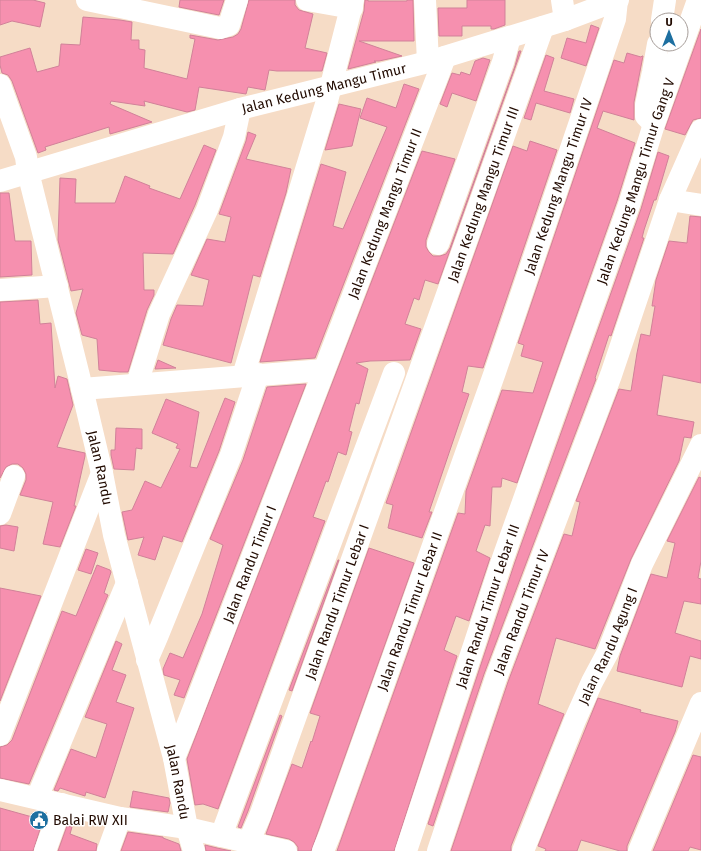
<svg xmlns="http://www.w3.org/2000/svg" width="701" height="851" font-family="'Fira Sans',sans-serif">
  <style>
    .building { fill: #f690af; stroke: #d18199 }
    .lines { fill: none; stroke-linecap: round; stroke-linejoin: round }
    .minor { stroke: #fff; stroke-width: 22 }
    .major { stroke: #fff; stroke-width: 22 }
    .labels { text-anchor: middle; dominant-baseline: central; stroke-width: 3; stroke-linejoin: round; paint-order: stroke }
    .street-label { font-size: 14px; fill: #210a00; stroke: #fff }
    .poi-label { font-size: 14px; fill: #210a00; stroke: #fff; text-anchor: start }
  </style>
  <rect width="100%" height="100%" fill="#f6dcc6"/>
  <g class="building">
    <path d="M 0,0 L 33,0 L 45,3 L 40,27 L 12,21 L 0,25 Z"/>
    <path d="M 180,0 L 224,0 L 219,15 L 179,7 Z"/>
    <path d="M 249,0 L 295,0 L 295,5 L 299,10 L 313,14 L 305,48 L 327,53 L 322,71 L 277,71 L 269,70 L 265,90 L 248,87 L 246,94 L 199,87 L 195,110 L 187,112 L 144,101 L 145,106 L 111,101 L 110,104 L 152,122 L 110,134 L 109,127 L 45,147 L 46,150 L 38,153 L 12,81 L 8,75 L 2,73 L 0,65 L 0,57 L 30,48 L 37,72 L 59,66 L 61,44 L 80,45 L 83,17 L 120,20 L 132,22 L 131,40 L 139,40 L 139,49 L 145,50 L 144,68 L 187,79 L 195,39 L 190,38 L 190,35 L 218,40 L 233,37 L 238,34 L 241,29 Z"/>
    <path d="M 365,0 L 368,0 L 368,1 L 407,1 L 407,0 L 413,0 L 414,41 L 359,41 L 402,56 L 379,61 L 374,61 L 376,62 L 348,69 L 364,11 Z"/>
    <path d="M 467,0 L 505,0 L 505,25 L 494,29 L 491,29 L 491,26 L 462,26 L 462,36 L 439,36 L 438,8 L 467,8 Z"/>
    <path d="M 591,25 L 599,28 L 586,66 L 561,58 L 567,38 L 586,43 Z"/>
    <path d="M 701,29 L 701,118 L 693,120 L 685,135 L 665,129 Z"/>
    <path d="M 519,51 L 521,51 L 438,284 L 425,280 L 419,300 L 414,298 L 405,324 L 421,329 L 410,360 L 370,361 L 356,363 L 368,369 L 359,404 L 356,403 L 349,431 L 352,432 L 346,455 L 338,452 L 328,482 L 326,481 L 313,517 L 325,521 L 218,809 L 203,804 L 195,805 L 187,759 L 422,151 L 455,159 L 426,240 L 426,247 L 429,252 L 433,256 L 440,256 L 446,254 L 450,248 L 515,66 Z"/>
    <path d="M 627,53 L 641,57 L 642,56 L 643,56 L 634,102 L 634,120 L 603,111 L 597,128 L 635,143 L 617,201 L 517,483 L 502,478 L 501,487 L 492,487 L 490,526 L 485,525 L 476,551 L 490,558 L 469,621 L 456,616 L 444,650 L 457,656 L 394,851 L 337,851 L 458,513 L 465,514 L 466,491 L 502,390 L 533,393 L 543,362 L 521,356 L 524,345 L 518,343 L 614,60 L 624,63 Z"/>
    <path d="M 546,55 L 554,58 L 544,91 L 574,99 L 570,113 L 536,103 L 531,120 L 524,118 Z"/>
    <path d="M 483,58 L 490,60 L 476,101 L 452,93 L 447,107 L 440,104 L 452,73 L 460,75 L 461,72 L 470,75 L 475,61 Z"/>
    <path d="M 404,84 L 419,89 L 315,358 L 260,362 L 321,164 L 346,172 L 333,226 L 343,229 L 387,127 L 360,118 L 367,98 L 396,108 Z"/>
    <path d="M 339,104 L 361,109 L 352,146 L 325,150 Z"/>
    <path d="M 248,132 L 256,135 L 246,159 L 291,169 L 286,193 L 260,277 L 253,275 L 231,363 L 163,345 L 171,319 L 177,305 L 203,306 L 209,280 L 191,275 L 207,239 L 225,242 L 231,217 L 219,214 L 246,141 Z"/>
    <path d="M 530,141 L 557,150 L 483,368 L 468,366 L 462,392 L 469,394 L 429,512 L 432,512 L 422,538 L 388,528 L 393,505 L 386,503 L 513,146 L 527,151 Z"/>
    <path d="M 204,145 L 216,150 L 195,205 L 173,254 L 143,253 L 144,290 L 154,290 L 154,295 L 147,310 L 128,372 L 120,372 L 99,370 L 97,339 L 82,335 L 76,313 L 83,289 L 71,291 L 58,240 L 60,178 L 76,179 L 75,203 L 115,203 L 125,176 L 150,186 L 149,188 L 180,199 Z"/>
    <path d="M 658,152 L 669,156 L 656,200 L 654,200 L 644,230 L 642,238 L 644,238 L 611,336 L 609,335 L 595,378 L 596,379 L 484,674 L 433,826 L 428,824 L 515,562 L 641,209 Z"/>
    <path d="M 0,193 L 9,193 L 15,241 L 31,241 L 32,275 L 0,277 Z"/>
    <path d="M 690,216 L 701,217 L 701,383 L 663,375 L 657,415 L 694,422 L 691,438 L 684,437 L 679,461 L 631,559 L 595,649 L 556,638 L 538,704 L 564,714 L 511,846 L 511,851 L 451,851 L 508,682 L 564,534 L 572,536 L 580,502 L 576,501 L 619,389 L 631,391 L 637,353 L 641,334 L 650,336 L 655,306 L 652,306 L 656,280 L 669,241 L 687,243 Z"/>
    <path d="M 38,300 L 40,324 L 51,323 L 55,388 L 58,376 L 67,379 L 73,405 L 57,447 L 85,453 L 85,456 L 74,506 L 76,506 L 60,547 L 43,544 L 53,502 L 20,495 L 26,480 L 26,474 L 23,468 L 18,464 L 12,464 L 6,467 L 0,478 L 0,302 Z"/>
    <path d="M 158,360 L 176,368 L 155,369 Z"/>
    <path d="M 306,384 L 184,698 L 174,695 L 180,680 L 164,675 L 163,669 L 170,653 L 183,658 L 202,614 L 223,545 L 210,539 L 243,460 L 267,387 Z"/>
    <path d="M 225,398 L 235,402 L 219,451 L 182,542 L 163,536 L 155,560 L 138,555 L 144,537 L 128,540 L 122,512 L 132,510 L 145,481 L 161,488 L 180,449 L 176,448 L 178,444 L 152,433 L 166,399 L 199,412 L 190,467 L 197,468 Z"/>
    <path d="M 116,428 L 142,429 L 142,449 L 136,448 L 134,470 L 114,469 L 111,455 L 111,450 L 115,450 Z"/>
    <path d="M 699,477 L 701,478 L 701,561 L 698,578 L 701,579 L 701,604 L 684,601 L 675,633 L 701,641 L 701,659 L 690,656 L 682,687 L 617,671 L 620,656 L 651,574 L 667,578 L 675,543 L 667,541 Z"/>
    <path d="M 6,525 L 18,527 L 14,551 L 0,548 L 0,526 Z"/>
    <path d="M 369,548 L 414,563 L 311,851 L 298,851 L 298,847 L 294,842 L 289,839 L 266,834 L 292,764 L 302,768 L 311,741 L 312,742 L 320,716 L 310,713 Z"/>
    <path d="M 86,549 L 98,553 L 91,574 L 78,570 Z"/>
    <path d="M 338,560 L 339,560 L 292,691 L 289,690 Z"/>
    <path d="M 97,565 L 110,570 L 111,572 L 104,593 L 108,595 L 29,784 L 0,778 L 0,747 L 7,745 L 12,740 L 62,611 L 76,616 Z"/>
    <path d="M 0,588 L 41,596 L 0,701 Z"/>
    <path d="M 116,641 L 122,644 L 112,670 L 126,675 L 116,702 L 134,708 L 105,798 L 86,792 L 85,796 L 60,788 L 58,791 L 54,790 L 71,749 L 96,758 L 107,724 L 85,717 Z"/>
    <path d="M 598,698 L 641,710 L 640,712 L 678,721 L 675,732 L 627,846 L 627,851 L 620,851 L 581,840 L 577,851 L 545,851 L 546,849 L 538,846 L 587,725 Z"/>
    <path d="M 280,715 L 282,716 L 248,811 L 241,828 L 238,827 Z"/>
    <path d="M 693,755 L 701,757 L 701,850 L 690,847 L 688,851 L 653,851 Z"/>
    <path d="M 133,791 L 169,798 L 170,803 L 168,812 L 130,807 Z"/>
    <path d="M 0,808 L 43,820 L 33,851 L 0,851 Z"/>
    <path d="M 67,826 L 72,827 L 70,834 L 97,844 L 96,851 L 58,851 Z"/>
    <path d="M 128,832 L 163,837 L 163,838 L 179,844 L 181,851 L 121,851 Z"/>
    <path d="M 205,845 L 217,848 L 231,851 L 206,851 Z"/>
  </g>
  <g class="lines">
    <g class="minor">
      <path d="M 87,0 L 220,28 L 229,25 L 237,0"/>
      <path d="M 307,0 L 352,8"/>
      <path d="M 425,0 L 428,62"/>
      <path d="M 562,0 L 565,20"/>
      <path d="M 662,20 L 665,0"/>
      <path id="s1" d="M 0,85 L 26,157 L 28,172 L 79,376 L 102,473 L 114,535 L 174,758 L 187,828 L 194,851"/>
      <path d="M 650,120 L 646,116 L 646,105 L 653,72 L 658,44"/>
      <path d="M 670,200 L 701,205"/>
      <path d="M 438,244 L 503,62 L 510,37"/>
      <path d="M 0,290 L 57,286"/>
      <path d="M 243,376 L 327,101 L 353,0"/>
      <path d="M 137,384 L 159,314 L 207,210 L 234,137 L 240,109"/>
      <path d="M 82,389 L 324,370"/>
      <path d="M 0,514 L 14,476"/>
      <path d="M 147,660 L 157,637 L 231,455 L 258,374"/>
      <path d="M 0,735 L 102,473"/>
      <path id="s2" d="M 174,758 L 187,726 L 445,57"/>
      <path d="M 0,790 L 120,818 L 187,828 L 286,851"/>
      <path d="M 37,798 L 127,583"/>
      <path d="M 221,836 L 394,373"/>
      <path id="s3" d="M 249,841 L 260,816 L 543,27"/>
      <path d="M 45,851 L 62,804"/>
      <path d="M 108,851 L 120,818"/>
      <path id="s4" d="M 323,851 L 330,834 L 495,372 L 615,19 L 617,0"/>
      <path id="s5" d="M 406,851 L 503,558 L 629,205 L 654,124 L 698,0"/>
      <path id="s6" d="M 438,851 L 496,678 L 611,375 L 670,200 L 701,130"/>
      <path id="s7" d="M 523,851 L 575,720 L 592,682 L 608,652 L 642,564 L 701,445"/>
      <path d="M 639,851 L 701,703"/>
    </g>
    <path class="major" id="s8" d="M 0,181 L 240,109 L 428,62 L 565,20 L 618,0"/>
  </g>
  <defs>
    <symbol id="civic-disc" viewBox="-11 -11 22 22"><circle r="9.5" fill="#1d6fa0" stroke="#fff"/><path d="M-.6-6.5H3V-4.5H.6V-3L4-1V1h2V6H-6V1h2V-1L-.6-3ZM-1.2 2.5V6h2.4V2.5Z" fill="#fff"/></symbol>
  </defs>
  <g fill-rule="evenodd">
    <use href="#civic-disc" x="28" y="809" width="22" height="22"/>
  </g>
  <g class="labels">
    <g class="street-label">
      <text stroke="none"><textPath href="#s8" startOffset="337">Jalan Kedung Mangu Timur</textPath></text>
      <text stroke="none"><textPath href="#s5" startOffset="708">Jalan Kedung Mangu Timur Gang V</textPath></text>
      <text stroke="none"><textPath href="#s4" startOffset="705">Jalan Kedung Mangu Timur IV</textPath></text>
      <text stroke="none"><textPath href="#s3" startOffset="688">Jalan Kedung Mangu Timur III</textPath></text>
      <text stroke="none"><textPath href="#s2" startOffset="584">Jalan Kedung Mangu Timur II</textPath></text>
      <text stroke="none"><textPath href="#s1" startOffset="396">Jalan Randu</textPath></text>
      <text stroke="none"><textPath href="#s2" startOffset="208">Jalan Randu Timur I</textPath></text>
      <text stroke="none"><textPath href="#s3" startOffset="255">Jalan Randu Timur Lebar I</textPath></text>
      <text stroke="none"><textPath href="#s5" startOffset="258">Jalan Randu Timur Lebar III</textPath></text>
      <text stroke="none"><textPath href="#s4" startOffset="255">Jalan Randu Timur Lebar II</textPath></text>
      <text stroke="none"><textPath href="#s6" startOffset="253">Jalan Randu Timur IV</textPath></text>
      <text stroke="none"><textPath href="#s7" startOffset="222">Jalan Randu Agung I</textPath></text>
      <text stroke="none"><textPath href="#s1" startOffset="720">Jalan Randu</textPath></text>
    </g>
    <g class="poi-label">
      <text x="53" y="820">Balai RW XII</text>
    </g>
  </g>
  <g transform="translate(669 32)"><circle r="19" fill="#ffffff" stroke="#a69d99"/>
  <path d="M0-3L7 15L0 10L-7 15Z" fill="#1d6fa0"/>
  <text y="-6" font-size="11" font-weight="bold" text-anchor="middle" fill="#210a00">U</text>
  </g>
</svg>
